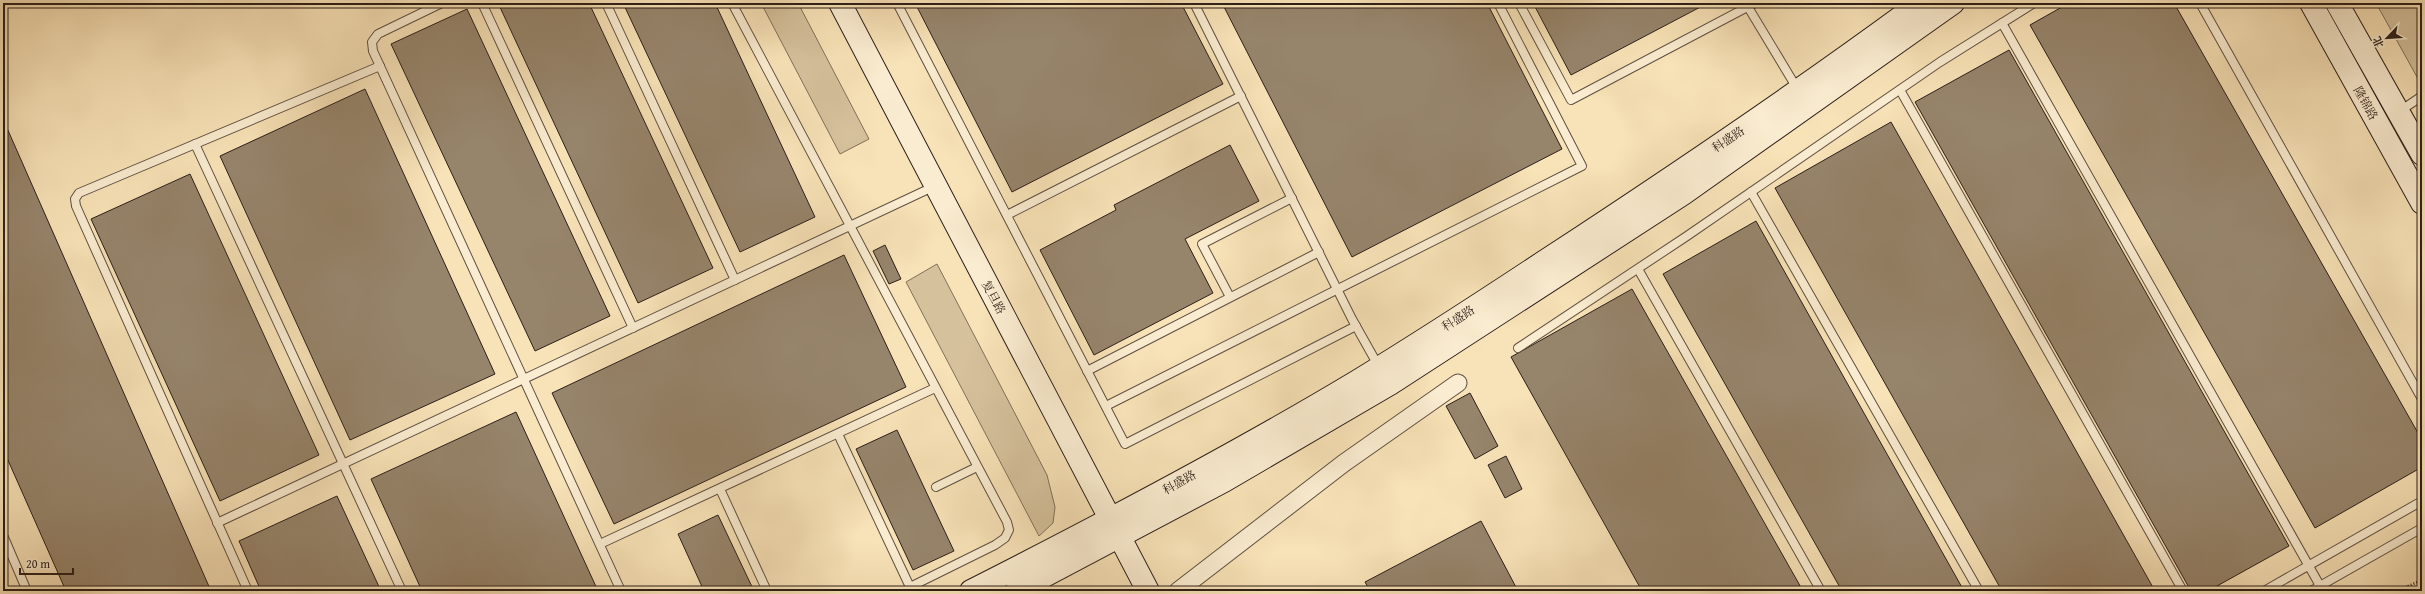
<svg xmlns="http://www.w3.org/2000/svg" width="2425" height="594" font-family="'Gentium Book Plus','Noto Serif SC',serif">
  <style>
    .green { fill: #d5c19c; stroke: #80705a }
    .building { fill: #96846b; stroke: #2c1f18 }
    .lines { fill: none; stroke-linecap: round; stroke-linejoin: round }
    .lane-casing { stroke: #5f5040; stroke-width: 10 }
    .street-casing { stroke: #5f5040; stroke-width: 19 }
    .secondary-casing { stroke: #2c1f18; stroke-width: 24 }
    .path { stroke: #2c1f18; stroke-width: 2.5; stroke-dasharray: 1 2; stroke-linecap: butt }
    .lane { stroke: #faecd0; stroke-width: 8 }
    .street { stroke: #faecd0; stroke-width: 17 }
    .secondary { stroke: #faecd0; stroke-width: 22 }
    .labels { text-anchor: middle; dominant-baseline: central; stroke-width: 3; stroke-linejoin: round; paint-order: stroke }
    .street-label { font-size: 12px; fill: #2c1f18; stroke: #faecd0 }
  </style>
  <rect width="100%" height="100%" fill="#f8e2b7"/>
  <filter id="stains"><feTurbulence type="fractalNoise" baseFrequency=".005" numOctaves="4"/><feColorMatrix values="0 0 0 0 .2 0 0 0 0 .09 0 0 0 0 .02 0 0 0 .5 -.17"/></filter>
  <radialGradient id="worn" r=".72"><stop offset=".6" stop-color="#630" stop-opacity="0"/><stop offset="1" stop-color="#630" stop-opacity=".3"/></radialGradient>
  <g class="green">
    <path d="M 761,3 L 798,3 L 869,139 L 840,154 Z"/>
    <path d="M 2376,3 L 2422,3 L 2422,86 Z"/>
    <path d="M 937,264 L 1047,475 L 1055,507 L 1053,523 L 1039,536 L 906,282 Z"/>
  </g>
  <g class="building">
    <path d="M 498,3 L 589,3 L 713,268 L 638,303 Z"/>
    <path d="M 623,3 L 715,3 L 815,217 L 740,252 Z"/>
    <path d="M 915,3 L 1181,3 L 1223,84 L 1012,192 Z"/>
    <path d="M 1222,3 L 1487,3 L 1562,149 L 1352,257 Z"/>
    <path d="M 1533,3 L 1708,3 L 1571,75 Z"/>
    <path d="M 2069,3 L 2174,3 L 2422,440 L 2422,467 L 2315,528 L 2030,25 Z"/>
    <path d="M 467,9 L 610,316 L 535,351 L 391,44 Z"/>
    <path d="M 2009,50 L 2289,546 L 2208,591 L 2191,591 L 1915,102 Z"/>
    <path d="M 365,89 L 495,374 L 350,440 L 220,156 Z"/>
    <path d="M 3,119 L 211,591 L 66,591 L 3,449 Z"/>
    <path d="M 1891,122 L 2155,591 L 2002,591 L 1775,188 Z"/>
    <path d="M 1230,145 L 1259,201 L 1185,239 L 1213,293 L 1094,355 L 1040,250 L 1116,210 L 1114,205 Z"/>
    <path d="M 190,174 L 319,455 L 220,501 L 91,219 Z"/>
    <path d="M 1756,221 L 1964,591 L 1842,591 L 1663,274 Z"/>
    <path d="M 885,245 L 901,279 L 889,284 L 873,251 Z"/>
    <path d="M 844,255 L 906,387 L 614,524 L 552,393 Z"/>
    <path d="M 1632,289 L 1803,591 L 1642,591 L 1511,357 Z"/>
    <path d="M 1470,393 L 1498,446 L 1475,459 L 1446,406 Z"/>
    <path d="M 516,412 L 598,591 L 422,591 L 371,479 Z"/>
    <path d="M 897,430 L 954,551 L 913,570 L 856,449 Z"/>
    <path d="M 1506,456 L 1522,489 L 1505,498 L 1488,465 Z"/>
    <path d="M 337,496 L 381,591 L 261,591 L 239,541 Z"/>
    <path d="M 718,515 L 754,591 L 704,591 L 678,534 Z"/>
    <path d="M 1481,521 L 1518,591 L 1370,591 L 1365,582 Z"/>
  </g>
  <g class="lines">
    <defs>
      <g id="lane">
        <path d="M 442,3 L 378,34 L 372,42 L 373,51 L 621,591"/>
        <path d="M 482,3 L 633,328"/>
        <path d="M 606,3 L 735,280"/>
        <path d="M 732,3 L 1007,522 L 1009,530 L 1005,538 L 995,545 L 910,587 L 838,434"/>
        <path d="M 897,3 L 1125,444 L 1356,326"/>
        <path d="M 1194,3 L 1352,319 L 1379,367"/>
        <path d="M 1519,3 L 1571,100 L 1755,3"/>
        <path d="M 2200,3 L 2422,399"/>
        <path d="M 1748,7 L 1798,90"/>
        <path d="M 2002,23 L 2323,591"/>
        <path d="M 1900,90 L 2183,591"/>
        <path d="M 2400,111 L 2422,96"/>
        <path d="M 195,144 L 402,591"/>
        <path d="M 1751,192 L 1979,591"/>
        <path d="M 1007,215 L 1241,96"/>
        <path d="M 1638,269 L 1821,591"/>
        <path d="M 1230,297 L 1202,244 L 1292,198"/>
        <path d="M 1518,348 L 1687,236 L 1940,62 L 2034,3"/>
        <path d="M 1087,371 L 1319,252"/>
        <path d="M 1106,406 L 1582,166 L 1498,3"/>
        <path d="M 936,487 L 977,467"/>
        <path d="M 720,489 L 767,591"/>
        <path d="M 217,523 L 935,186"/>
        <path d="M 3,535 L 27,591"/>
        <path d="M 600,544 L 935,388"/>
        <path d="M 248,591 L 76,206 L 75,199 L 79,193 L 380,66"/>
        <path d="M 2264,591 L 2422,501"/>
        <path d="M 2311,591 L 2422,528"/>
      </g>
      <path id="street" d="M 1178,591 L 1344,463 L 1458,383"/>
      <g id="secondary">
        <path d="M 840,3 L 1148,591"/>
        <path d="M 2311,3 L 2422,203"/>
        <path d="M 2337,3 L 2422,154"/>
        <path d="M 971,591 C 1101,525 1231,457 1356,382 C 1420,343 1483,302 1545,261 C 1672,178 1798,93 1920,3"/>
        <path d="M 1016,591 L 1224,481 L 1390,384 L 1683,194 L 1953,3"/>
      </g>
    </defs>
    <use href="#lane" class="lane-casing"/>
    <use href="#street" class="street-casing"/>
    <use href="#secondary" class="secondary-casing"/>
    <g class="path">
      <path d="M 2406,586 L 2409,591"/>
      <path d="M 2397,591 L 2422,580"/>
    </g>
    <use href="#lane" class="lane"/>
    <use href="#street" class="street"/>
    <use href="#secondary" class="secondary"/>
  </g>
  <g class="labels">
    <g class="street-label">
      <text transform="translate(2366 103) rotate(61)">隆锦路</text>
      <text transform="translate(1728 139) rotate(-34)">科盛路</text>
      <text transform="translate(994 297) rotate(62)">复旦路</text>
      <text transform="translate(1458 318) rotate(-33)">科盛路</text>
      <text transform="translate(1179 482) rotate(-29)">科盛路</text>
    </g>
  </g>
  <rect width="2425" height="594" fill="none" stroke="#f8e2b7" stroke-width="16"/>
  <rect x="4" y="4" width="2417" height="586" fill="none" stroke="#2c1f18" stroke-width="2"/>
  <rect x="8" y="8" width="2409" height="578" fill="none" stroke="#2c1f18"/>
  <g transform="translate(2387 38) rotate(245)" stroke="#faecd0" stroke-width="3" paint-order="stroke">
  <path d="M0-3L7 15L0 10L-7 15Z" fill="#2c1f18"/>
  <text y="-6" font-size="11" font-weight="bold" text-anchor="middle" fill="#2c1f18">北</text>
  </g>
  <path d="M20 568v6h53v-6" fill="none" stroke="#2c1f18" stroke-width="2"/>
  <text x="26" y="568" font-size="12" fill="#2c1f18" stroke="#faecd0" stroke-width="3" paint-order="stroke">20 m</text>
  <rect width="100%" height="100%" filter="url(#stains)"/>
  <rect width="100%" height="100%" fill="url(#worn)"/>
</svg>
